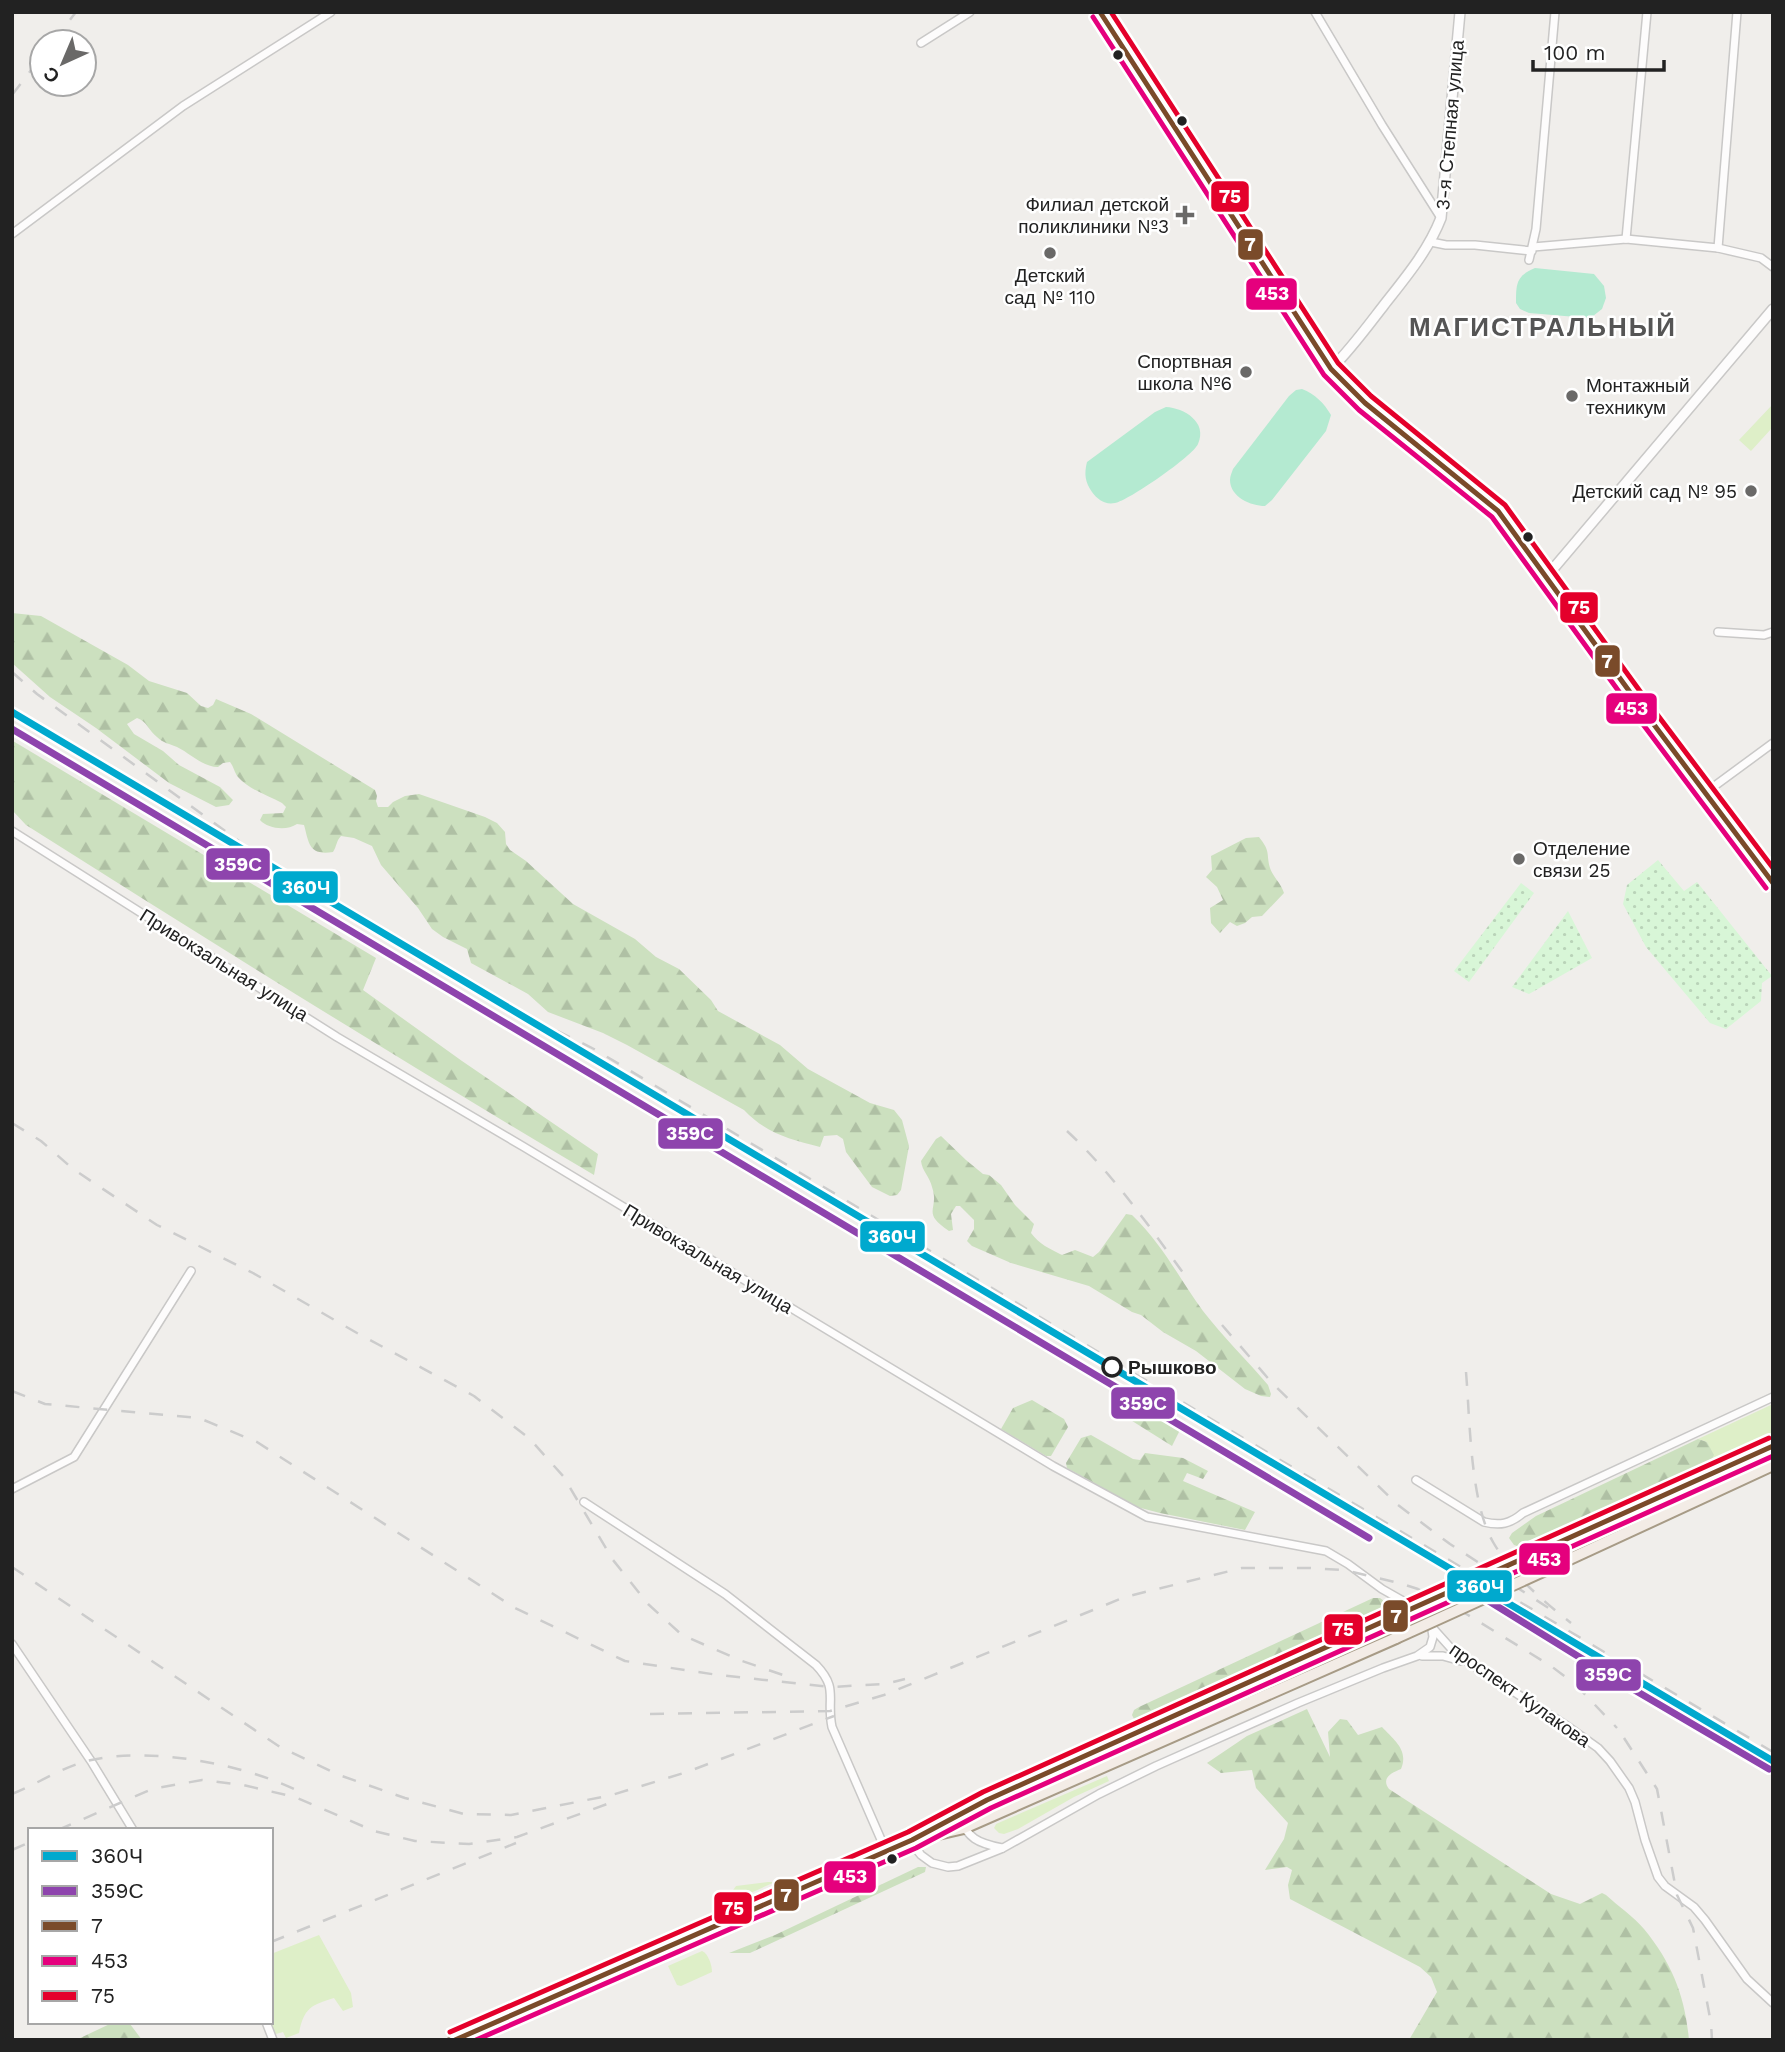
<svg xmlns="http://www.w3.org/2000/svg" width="1785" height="2052" font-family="'Work Sans',sans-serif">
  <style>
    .grass { fill: #deefc8 }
    .forest { fill: url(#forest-firs) }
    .park { fill: url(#park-dots) }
    .pitch { fill: #b4ead1 }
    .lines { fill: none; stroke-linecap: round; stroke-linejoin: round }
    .minor-casing { stroke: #c9c8c7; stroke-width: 10 }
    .tertiary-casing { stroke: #c9c8c7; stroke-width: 12 }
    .primary-casing { stroke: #a79b86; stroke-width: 14 }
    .minor { stroke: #fdfcfc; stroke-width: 7 }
    .tertiary { stroke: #fdfcfc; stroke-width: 9 }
    .primary { stroke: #f3ece6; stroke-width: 10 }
    .rail { stroke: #ccc; stroke-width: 2.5; stroke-dasharray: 14 14; stroke-linecap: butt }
    .primary-bridge-casing { stroke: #a79b86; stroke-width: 14; stroke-linecap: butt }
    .primary-bridge { stroke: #f3ece6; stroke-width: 10 }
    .bus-1-casing { stroke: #fff; stroke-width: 10 }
    .bus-2-casing { stroke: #fff; stroke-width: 10 }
    .bus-3-casing { stroke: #fff; stroke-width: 10 }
    .bus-1 { stroke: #7a4b2a; stroke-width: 5 }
    .bus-2 { stroke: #e5007d; stroke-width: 5 }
    .bus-3 { stroke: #e4002b; stroke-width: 5 }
    .rail-1-casing { stroke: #fff; stroke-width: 12 }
    .rail-2-casing { stroke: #fff; stroke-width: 12 }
    .rail-1 { stroke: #00a9ce; stroke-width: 7 }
    .rail-2 { stroke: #8e44ad; stroke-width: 7 }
    .bus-dot { fill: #222; stroke: #fff; stroke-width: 2.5 }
    .poi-dot { fill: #6a6968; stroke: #fff; stroke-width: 2.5 }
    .stop-dot { fill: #fff; stroke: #222; stroke-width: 3.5 }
    .labels { text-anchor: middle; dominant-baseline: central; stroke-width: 5; stroke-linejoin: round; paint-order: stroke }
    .street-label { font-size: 19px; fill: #222; stroke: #fff }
    .poi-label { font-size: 19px; fill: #222; stroke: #fff; text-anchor: end }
    .stop-label { font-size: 19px; font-weight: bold; fill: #222; stroke: #fff; text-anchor: start }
    .district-label { font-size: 26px; font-weight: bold; letter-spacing: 2px; fill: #555; stroke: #fff }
    .line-badge { stroke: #fff; stroke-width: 2.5 }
    .badge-label { font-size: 19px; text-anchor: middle; font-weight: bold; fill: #fff }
  </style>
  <defs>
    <pattern id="forest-firs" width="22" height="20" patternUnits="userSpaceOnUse" patternTransform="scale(1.75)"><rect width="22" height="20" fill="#cce0bf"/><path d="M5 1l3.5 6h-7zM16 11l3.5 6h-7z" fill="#afc0a4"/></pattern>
    <pattern id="park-dots" width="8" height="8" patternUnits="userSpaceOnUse" patternTransform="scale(1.75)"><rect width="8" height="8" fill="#d8f6d7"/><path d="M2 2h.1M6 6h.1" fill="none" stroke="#b9d3b8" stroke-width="1.8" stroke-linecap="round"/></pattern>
  </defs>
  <rect width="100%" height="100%" fill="#f0eeeb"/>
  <g class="grass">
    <path d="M 1773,404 L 1773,430 L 1771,429 L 1751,451 L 1739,440 Z"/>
    <path d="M 1773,1404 L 1773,1435 L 1709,1464 L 1713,1455 L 1707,1442 L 1698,1439 Z"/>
    <path d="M 1395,1625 L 1397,1630 L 1210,1713 L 1208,1708 Z"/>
    <path d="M 1107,1776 L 1109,1781 L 1074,1797 L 1018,1829 L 1004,1834 L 999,1833 L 994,1828 L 996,1824 Z"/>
    <path d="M 768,1882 L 775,1882 L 726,1904 L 724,1903 L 736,1886 Z"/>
    <path d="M 319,1935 L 351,1993 L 353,2007 L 343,2011 L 334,1998 C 311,2005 304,2008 299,2033 L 286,2038 L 283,2032 L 276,2034 L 269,2022 L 271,2022 L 271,1954 Z"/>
    <path d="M 702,1951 C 708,1953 712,1965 712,1972 L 681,1986 L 677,1985 L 668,1966 Z"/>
  </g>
  <g class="forest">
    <path d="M 12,613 L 41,616 L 128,665 L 149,681 L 187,693 L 201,706 L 208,708 L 213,705 L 216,699 L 251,714 L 375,790 L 377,796 L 376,801 L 378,807 L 388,807 L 393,802 L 405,796 L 419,794 L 485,817 L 497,823 L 505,832 L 506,844 L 510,850 L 526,861 L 573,904 L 635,939 L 656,957 L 679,969 L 711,1000 L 718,1011 L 780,1045 L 808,1069 L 870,1103 L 894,1110 L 902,1120 L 909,1146 L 901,1190 L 897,1195 L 890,1196 L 872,1187 L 846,1152 L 843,1139 L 837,1135 L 824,1136 L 820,1147 C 789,1139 767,1134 744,1110 L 627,1045 L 603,1033 L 548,1012 L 528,994 L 471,963 L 467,949 L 443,937 L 432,929 L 418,908 L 381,865 L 372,846 L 354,838 L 341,836 C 336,841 337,846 333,852 C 308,856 309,842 304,825 L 297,824 C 287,831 268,829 260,820 L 263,814 L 283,813 L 286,807 L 282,803 C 267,795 248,789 238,777 C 234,772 234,767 230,762 L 223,763 L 218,767 C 203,767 191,754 177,747 C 170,744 163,743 157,737 C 149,731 147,721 137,718 L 127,724 L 134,734 L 163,751 L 179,765 L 220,787 L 233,800 L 229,805 L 216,807 L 169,783 L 96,728 L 50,697 L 12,663 Z"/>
    <path d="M 13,741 L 376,958 L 363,990 L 462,1061 L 598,1154 L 594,1175 C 403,1062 214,944 26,825 L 12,810 Z"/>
    <path d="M 1259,837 C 1271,852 1266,853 1270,868 C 1273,877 1281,883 1284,893 L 1262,916 L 1252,917 L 1245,923 L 1237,926 L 1230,922 L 1220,933 L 1211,923 L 1210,908 L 1223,900 L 1217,887 L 1206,877 L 1212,870 L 1211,856 L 1246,838 Z"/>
    <path d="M 941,1136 L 966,1160 L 983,1174 L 989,1175 L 1001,1185 L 1015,1205 L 1034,1224 L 1031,1233 C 1039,1244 1050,1249 1062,1255 L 1075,1250 L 1093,1257 L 1099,1252 L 1124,1217 L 1126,1214 L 1132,1215 C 1163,1245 1179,1278 1203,1311 C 1223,1337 1247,1360 1268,1385 L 1271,1394 L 1270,1397 L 1261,1396 L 1245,1389 L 1196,1351 L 1163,1332 L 1141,1315 L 1132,1312 L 1089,1286 L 1011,1263 L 972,1246 L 967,1241 L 974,1229 L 974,1220 L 960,1206 L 956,1206 L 951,1214 L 953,1230 L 949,1231 C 920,1212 940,1210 932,1187 C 930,1177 922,1171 921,1161 L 936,1139 Z"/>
    <path d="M 1032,1400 L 1064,1419 L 1068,1427 L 1051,1456 L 1046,1456 L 1001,1429 L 1013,1408 Z"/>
    <path d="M 1138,1404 L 1181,1428 L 1172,1446 L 1129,1419 Z"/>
    <path d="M 1091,1435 L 1133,1459 L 1140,1460 L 1145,1453 L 1183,1458 L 1208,1471 L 1203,1479 L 1187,1473 L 1183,1481 L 1255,1512 L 1245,1530 L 1160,1513 L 1137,1507 L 1067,1468 L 1066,1463 L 1081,1438 Z"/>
    <path d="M 1698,1439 L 1707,1442 L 1714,1455 L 1709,1464 L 1550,1537 L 1546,1534 L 1520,1547 L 1514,1545 L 1509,1538 L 1512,1533 L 1536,1516 Z"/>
    <path d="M 1373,1598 L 1380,1598 L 1384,1601 L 1383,1607 L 1379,1611 L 1139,1720 L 1134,1719 L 1132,1715 L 1134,1710 L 1139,1707 Z"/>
    <path d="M 1307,1709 L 1330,1757 L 1328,1732 L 1340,1719 L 1347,1720 L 1358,1735 L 1382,1727 C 1394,1740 1409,1750 1401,1769 C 1391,1773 1381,1778 1389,1789 L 1551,1894 L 1580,1904 L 1602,1893 L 1606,1895 C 1618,1906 1633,1916 1644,1929 C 1672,1963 1685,1996 1689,2040 L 1409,2040 L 1437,1992 L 1431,1977 L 1420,1967 L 1290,1899 L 1288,1885 L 1292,1870 L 1287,1867 L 1265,1870 L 1284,1839 L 1288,1823 L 1256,1788 L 1252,1770 L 1221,1773 L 1207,1763 L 1247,1736 Z"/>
    <path d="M 918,1867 L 926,1867 L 925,1872 L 750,1953 L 729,1953 L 775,1935 Z"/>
    <path d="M 114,2022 L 130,2024 L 142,2040 L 76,2040 Z"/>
  </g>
  <g class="park">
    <path d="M 1658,860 L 1684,891 L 1697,882 L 1772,976 L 1762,983 L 1761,1001 L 1726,1029 L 1710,1023 L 1646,947 L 1623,904 L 1627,885 Z"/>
    <path d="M 1521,883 L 1534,893 L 1469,982 L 1454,971 Z"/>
    <path d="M 1568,911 L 1592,958 L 1529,994 L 1512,987 Z"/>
  </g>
  <g class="pitch">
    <path d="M 1535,268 L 1594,274 L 1604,286 L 1606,298 L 1602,309 L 1593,316 L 1588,318 L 1529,313 L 1520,309 L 1516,303 C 1516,284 1516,276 1535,268 Z"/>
    <path d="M 1302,389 C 1315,394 1324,403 1331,415 L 1326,431 L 1272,500 L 1265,506 C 1251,506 1230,497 1230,480 C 1230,476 1232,472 1233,469 L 1289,396 L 1296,390 Z"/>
    <path d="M 1166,407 C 1184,408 1208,422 1198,444 C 1193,456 1128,501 1115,503 C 1105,505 1098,500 1092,492 C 1085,482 1084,474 1087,462 L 1155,412 Z"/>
  </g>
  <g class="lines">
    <defs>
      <g id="minor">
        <path d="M 1315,12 L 1382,125 L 1441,218"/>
        <path d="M 921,43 L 970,12"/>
        <path d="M 12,234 L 183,106 L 331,12"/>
        <path d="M 1626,239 L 1647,12"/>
        <path d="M 1431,242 L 1446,245 L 1475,245 L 1532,251"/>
        <path d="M 1533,247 L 1626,239 L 1718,248 L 1761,258 L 1773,267"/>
        <path d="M 1718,248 L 1737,12"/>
        <path d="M 1529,260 L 1536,229 L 1555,12"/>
        <path d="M 1718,632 L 1764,635 L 1773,632"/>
        <path d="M 1705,793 L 1773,743"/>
        <path d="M 12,831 L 337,1037 L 524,1147 L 1053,1466 L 1147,1517 L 1326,1551 L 1348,1564 L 1382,1589 L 1405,1602 L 1421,1615 L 1457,1655 L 1570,1728 L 1598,1748 L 1610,1761 L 1629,1788 L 1635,1802 L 1645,1840 L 1658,1877 L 1665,1886 L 1694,1907 L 1705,1920 L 1747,1979 L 1773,2003"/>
        <path d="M 1416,1480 L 1484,1522 C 1500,1526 1510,1524 1523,1513 L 1773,1397"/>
        <path d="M 12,1489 L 74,1457 L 191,1271"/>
        <path d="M 584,1502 L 725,1594 L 816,1665 C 839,1689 826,1698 832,1727 L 886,1851"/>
        <path d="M 12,1644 L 91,1761 L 133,1830"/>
        <path d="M 1422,1656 L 1443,1656 L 1461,1661"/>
        <path d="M 957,1815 C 969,1839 977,1843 1002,1848"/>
        <path d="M 910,1841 L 921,1855 L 932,1863 L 948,1867 L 958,1866 L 1003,1848 L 1099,1794 L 1156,1766 L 1298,1703 L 1383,1668 L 1417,1656 L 1430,1647 L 1433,1637 L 1432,1630"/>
        <path d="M 266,2022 L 273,2040"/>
      </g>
      <g id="tertiary">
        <path d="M 1331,369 C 1351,349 1367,327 1384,305 C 1406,277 1428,251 1441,218 L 1460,12"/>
        <path d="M 1547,576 L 1773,309"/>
      </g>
      <g id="primary">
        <path d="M 1100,12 L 1331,369 L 1365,403 L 1498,511 L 1643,710 L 1773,883"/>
        <path d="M 1551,1545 L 1773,1446"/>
        <path d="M 1561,1563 L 1773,1465"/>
        <path d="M 924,1833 L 987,1800 L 1386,1621"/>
        <path d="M 454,2040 L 886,1851 L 912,1840 L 964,1828 L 1396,1638"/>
      </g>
    </defs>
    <use href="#minor" class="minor-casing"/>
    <use href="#tertiary" class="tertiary-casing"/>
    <use href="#primary" class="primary-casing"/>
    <use href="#minor" class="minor"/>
    <use href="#tertiary" class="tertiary"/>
    <use href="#primary" class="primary"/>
    <g class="rail">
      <path d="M 53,42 L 76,12"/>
      <path d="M 12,95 L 42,56"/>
      <path d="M 12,672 L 37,694 L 239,841"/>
      <path d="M 507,1006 L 594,1049 L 1115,1362 L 1773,1752"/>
      <path d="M 12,1123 L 41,1141 L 73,1169 L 157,1225 L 253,1273 L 357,1333 L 474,1396 L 529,1438 L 563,1476 L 613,1560 L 648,1604 L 682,1635 L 742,1661 L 786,1676"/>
      <path d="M 1067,1131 C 1114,1175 1151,1229 1189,1281"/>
      <path d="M 1222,1325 L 1273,1384 L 1398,1505 L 1450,1544 L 1550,1609"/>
      <path d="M 1466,1372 C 1470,1419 1470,1502 1493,1542 C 1512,1575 1542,1600 1571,1623"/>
      <path d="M 12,1391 L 45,1404 L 199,1418 L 257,1442 L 515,1608 L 625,1661 L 718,1675 L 831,1687 L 885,1684 L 905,1679"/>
      <path d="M 12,1567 L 280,1747 L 339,1775 L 405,1798 L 464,1814 L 511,1815 L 612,1795 L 687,1772 L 834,1716"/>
      <path d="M 650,1714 L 830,1711 L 884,1695 L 1125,1597 L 1242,1568 L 1310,1568 L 1344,1570 L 1399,1583 L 1418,1589 L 1468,1615 L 1551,1666 L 1576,1685 L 1617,1728"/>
      <path d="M 1624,1738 L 1657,1789 L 1677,1895 L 1693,1928 L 1711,2023 L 1712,2040"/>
      <path d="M 12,1794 C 37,1784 61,1768 87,1761 C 146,1746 239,1763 294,1789"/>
      <path d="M 58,1830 L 152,1789 L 202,1780 L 243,1785 L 295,1797 L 374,1831 L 415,1841 L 469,1844 L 517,1837 L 607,1804"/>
      <path d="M 12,1850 L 30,1842"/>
      <path d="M 271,1942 L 516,1843"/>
    </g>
    <defs>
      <g id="primary-bridge">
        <path d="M 1386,1621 L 1551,1545"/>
        <path d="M 1396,1638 L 1561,1563"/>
      </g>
    </defs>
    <use href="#primary-bridge" class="primary-bridge-casing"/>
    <use href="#primary-bridge" class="primary-bridge"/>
    <defs>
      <g id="bus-1">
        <path d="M 1100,12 L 1331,369 L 1365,403 L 1498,511 L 1643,710 L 1773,883"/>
        <path d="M 455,2040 L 912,1840 L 987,1800 L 1773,1446"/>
      </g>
      <g id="bus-2">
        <path d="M 1093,17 L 1324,375 L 1359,410 L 1492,517 L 1636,715 L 1766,888"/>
        <path d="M 476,2040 L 916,1848 L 991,1808 L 1773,1456"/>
      </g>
      <g id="bus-3">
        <path d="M 1111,12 L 1338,363 L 1371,396 L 1505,505 L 1650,705 L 1773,868"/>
        <path d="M 450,2032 L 908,1832 L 983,1792 L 1769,1438"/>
      </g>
    </defs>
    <use href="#bus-1" class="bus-1-casing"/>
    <use href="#bus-2" class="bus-2-casing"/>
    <use href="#bus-3" class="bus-3-casing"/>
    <use href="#bus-1" class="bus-1"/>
    <use href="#bus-2" class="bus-2"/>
    <use href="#bus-3" class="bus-3"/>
    <defs>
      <path id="rail-1" d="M 12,712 L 1773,1761"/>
      <g id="rail-2">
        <path d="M 12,729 L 1369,1538"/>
        <path d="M 1450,1577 L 1597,1668 L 1769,1769"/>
      </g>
    </defs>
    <use href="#rail-1" class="rail-1-casing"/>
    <use href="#rail-2" class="rail-2-casing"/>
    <use href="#rail-1" class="rail-1"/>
    <use href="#rail-2" class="rail-2"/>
  </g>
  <g class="bus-dot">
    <circle cx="1118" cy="55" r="6"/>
    <circle cx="1182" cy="121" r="6"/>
    <circle cx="1528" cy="537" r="6"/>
    <circle cx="892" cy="1859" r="6"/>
  </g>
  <g class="poi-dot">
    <path d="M1181.5 204.5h7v7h7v7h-7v7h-7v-7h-7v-7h7z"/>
    <circle cx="1050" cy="253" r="7"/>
    <circle cx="1246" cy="372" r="7"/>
    <circle cx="1572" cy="396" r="7"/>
    <circle cx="1751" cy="491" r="7"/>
    <circle cx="1519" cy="859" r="7"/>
  </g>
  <circle class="stop-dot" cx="1112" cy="1367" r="9"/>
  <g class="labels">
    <g class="street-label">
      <text transform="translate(1450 125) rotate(-85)">3-я Степная улица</text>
      <text transform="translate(224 965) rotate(32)">Привокзальная улица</text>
      <text transform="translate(708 1259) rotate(31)">Привокзальная улица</text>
      <text transform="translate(1520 1695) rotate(35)">проспект Кулакова</text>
    </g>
    <g class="poi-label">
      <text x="1169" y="204">Филиал детской<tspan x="1169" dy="22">поликлиники №3</tspan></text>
      <text x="1050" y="275" text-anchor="middle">Детский<tspan x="1050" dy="22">сад № 110</tspan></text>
      <text x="1232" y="361">Спортвная<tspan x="1232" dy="22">школа №6</tspan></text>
      <text x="1586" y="385" text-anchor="start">Монтажный<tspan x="1586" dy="22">техникум</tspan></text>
      <text x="1737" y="491">Детский сад № 95</text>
      <text x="1533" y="848" text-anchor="start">Отделение<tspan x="1533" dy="22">связи 25</tspan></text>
    </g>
    <g class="stop-label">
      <text x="1128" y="1367">Рышково</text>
    </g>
    <g class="district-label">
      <text x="1543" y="327">МАГИСТРАЛЬНЫЙ</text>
    </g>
  </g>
  <g class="line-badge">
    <rect x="1210" y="180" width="40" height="33" rx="7" fill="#e4002b"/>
    <rect x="1237" y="228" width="27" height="33" rx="7" fill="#7a4b2a"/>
    <rect x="1245" y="277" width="53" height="34" rx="7" fill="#e5007d"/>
    <rect x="1559" y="591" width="40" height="33" rx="7" fill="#e4002b"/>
    <rect x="1594" y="644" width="27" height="34" rx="7" fill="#7a4b2a"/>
    <rect x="1605" y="692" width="53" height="33" rx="7" fill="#e5007d"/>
    <rect x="205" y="847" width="66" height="34" rx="7" fill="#8e44ad"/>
    <rect x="272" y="870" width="67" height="34" rx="7" fill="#00a9ce"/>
    <rect x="657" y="1117" width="67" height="33" rx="7" fill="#8e44ad"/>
    <rect x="859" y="1220" width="67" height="33" rx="7" fill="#00a9ce"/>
    <rect x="1110" y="1386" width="66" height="34" rx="7" fill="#8e44ad"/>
    <rect x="1518" y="1542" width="53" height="34" rx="7" fill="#e5007d"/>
    <rect x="1446" y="1569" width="67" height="34" rx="7" fill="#00a9ce"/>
    <rect x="1382" y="1599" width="27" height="34" rx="7" fill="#7a4b2a"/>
    <rect x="1323" y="1613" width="41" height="33" rx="7" fill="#e4002b"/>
    <rect x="1575" y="1658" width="67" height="34" rx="7" fill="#8e44ad"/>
    <rect x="823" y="1860" width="54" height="34" rx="7" fill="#e5007d"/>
    <rect x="773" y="1878" width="27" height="34" rx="7" fill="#7a4b2a"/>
    <rect x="713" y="1891" width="40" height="34" rx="7" fill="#e4002b"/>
  </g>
  <g class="badge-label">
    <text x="1230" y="203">75</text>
    <text x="1250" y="251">7</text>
    <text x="1272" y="300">453</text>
    <text x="1579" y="614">75</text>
    <text x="1607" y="668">7</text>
    <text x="1631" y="715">453</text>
    <text x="238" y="871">359С</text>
    <text x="306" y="894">360Ч</text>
    <text x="690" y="1140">359С</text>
    <text x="892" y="1243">360Ч</text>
    <text x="1143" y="1410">359С</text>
    <text x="1544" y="1566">453</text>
    <text x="1480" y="1593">360Ч</text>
    <text x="1396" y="1623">7</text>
    <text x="1343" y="1636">75</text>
    <text x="1608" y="1681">359С</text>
    <text x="850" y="1883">453</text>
    <text x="786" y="1902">7</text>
    <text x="733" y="1915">75</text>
  </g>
  <rect width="1785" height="2052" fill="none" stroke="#222222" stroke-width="28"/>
  <rect x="28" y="1828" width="245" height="196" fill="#ffffff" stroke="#a7a7a7" stroke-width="2"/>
  <rect x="42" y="1851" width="35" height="10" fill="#00a9ce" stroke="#a7a7a7" stroke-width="2"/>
  <text x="91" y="1863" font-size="21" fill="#222222">360Ч</text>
  <rect x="42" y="1886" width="35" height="10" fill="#8e44ad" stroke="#a7a7a7" stroke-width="2"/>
  <text x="91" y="1898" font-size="21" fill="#222222">359С</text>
  <rect x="42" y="1921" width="35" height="10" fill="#7a4b2a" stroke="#a7a7a7" stroke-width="2"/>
  <text x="91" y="1933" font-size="21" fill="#222222">7</text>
  <rect x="42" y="1956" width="35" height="10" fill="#e5007d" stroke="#a7a7a7" stroke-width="2"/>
  <text x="91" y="1968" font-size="21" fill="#222222">453</text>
  <rect x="42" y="1991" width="35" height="10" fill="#e4002b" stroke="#a7a7a7" stroke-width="2"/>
  <text x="91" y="2003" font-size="21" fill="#222222">75</text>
  <g transform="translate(63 63) rotate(224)"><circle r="33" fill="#ffffff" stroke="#a7a7a7" stroke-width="2"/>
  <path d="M0-5L12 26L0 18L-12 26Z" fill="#6a6968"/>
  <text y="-10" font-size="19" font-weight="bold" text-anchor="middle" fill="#222222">С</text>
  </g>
  <path d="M1533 60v10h131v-10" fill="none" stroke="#222222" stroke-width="3.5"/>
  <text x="1544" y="60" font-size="21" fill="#222222" stroke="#ffffff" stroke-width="5" paint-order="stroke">100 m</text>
</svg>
